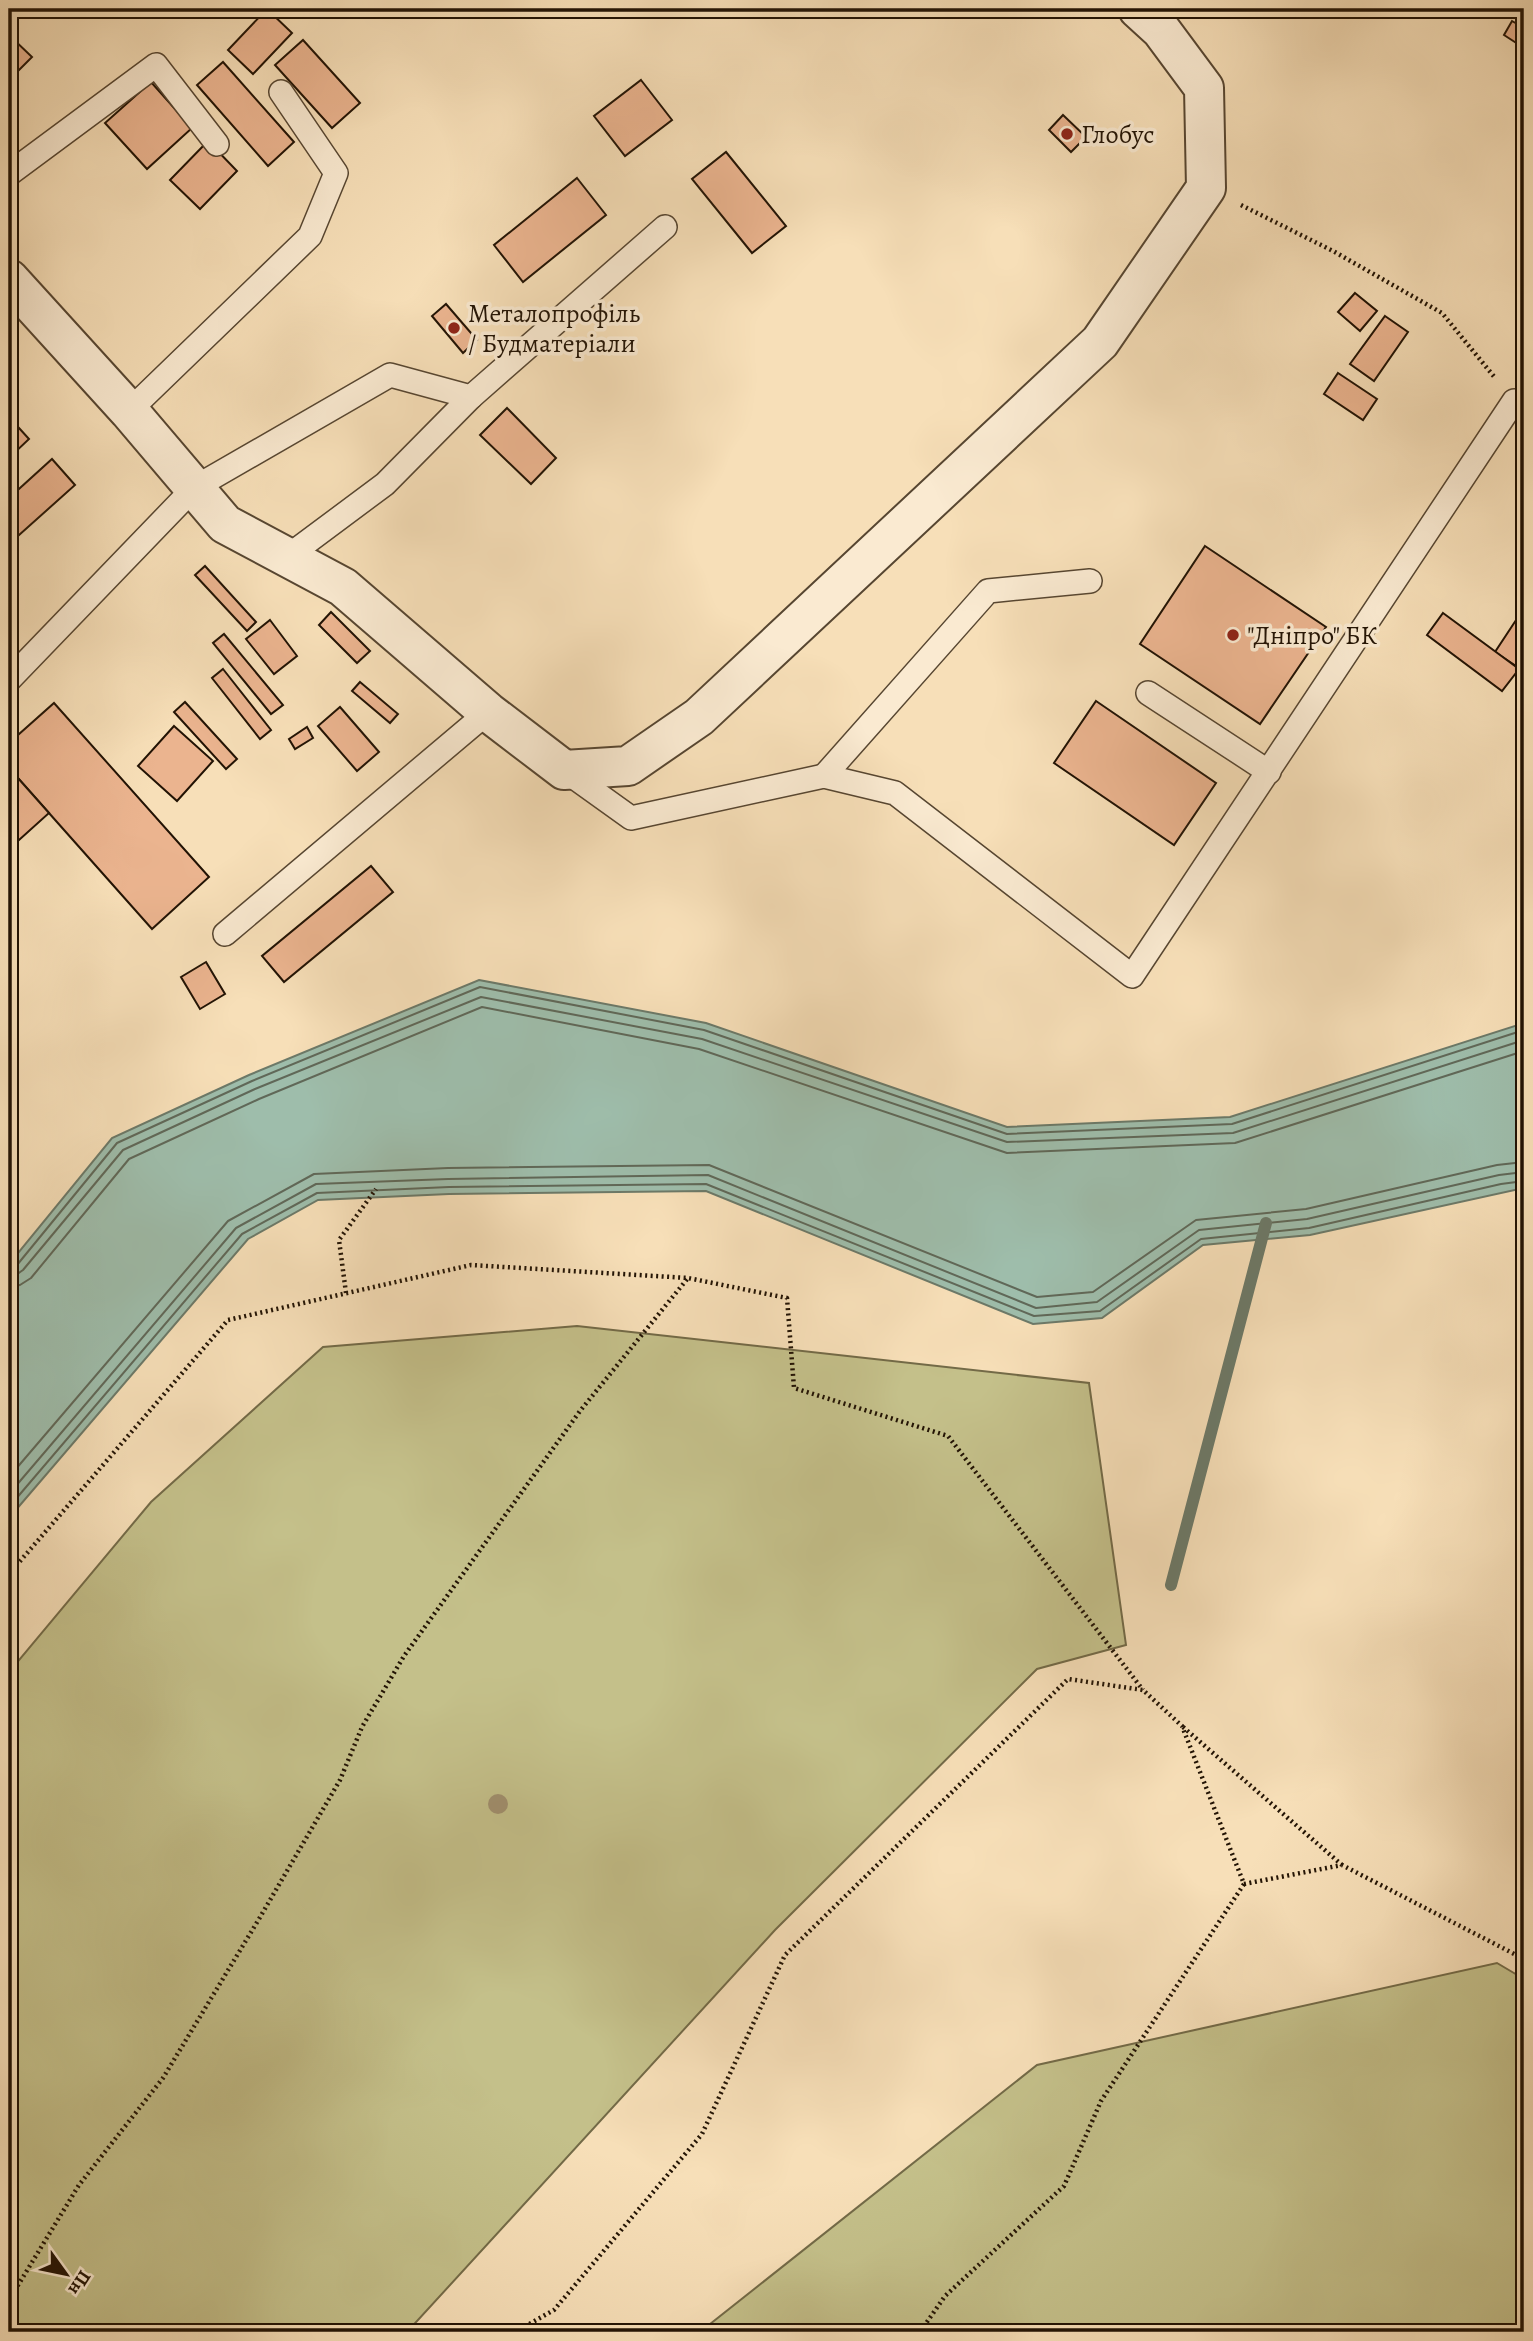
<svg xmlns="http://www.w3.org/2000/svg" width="1533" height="2341" font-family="Alegreya,serif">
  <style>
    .green { fill: #c4c08a; stroke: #736a47; stroke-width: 2 }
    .water { fill: #9ebdab; stroke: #6c7968; stroke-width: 2 }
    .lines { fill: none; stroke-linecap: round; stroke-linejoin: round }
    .shore { stroke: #606858; stroke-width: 2 }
    .stream { stroke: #6c7968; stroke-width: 12 }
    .building { fill: #ebb48f; stroke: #221304; stroke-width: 2 }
    .lane-casing { stroke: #574631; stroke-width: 26 }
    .street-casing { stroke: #574631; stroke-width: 42 }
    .path { stroke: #221304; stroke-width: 4.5; stroke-dasharray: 2 3.5; stroke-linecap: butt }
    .lane { stroke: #faead1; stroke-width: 23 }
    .street { stroke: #faead1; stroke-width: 38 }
    .tree { fill: #a1906f }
    .poi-dot { fill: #8f2418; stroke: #faead1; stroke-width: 2.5 }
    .labels { text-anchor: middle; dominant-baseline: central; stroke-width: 7; stroke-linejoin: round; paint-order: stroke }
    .poi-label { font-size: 26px; fill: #221304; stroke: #faead1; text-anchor: start }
  </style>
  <rect width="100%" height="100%" fill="#f7dfb8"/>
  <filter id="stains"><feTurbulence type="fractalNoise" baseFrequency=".00286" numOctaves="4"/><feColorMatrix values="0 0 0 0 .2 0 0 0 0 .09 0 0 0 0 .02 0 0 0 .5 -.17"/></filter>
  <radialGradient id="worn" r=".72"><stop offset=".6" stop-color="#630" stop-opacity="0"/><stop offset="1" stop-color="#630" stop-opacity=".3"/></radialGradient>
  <g class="green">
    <path d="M 577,1326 L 1089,1383 L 1126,1645 L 1037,1669 L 775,1930 L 407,2332 L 9,2332 L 9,1672 L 151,1502 L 323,1347 Z"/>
    <path d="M 1497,1963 L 1524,1979 L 1524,2332 L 700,2332 L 1037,2065 Z"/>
  </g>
  <path class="water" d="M 479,980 L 706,1023 L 1007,1127 L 1230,1117 L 1524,1023 L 1524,1188 L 1310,1235 L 1203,1245 L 1102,1318 L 1033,1324 L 706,1191 L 449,1194 L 318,1200 L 248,1239 L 9,1518 L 9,1264 L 112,1138 L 249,1075 Z"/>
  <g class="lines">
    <g class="shore">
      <path d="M 9,1267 L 17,1265 L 117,1143 L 252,1081 L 480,987 L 704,1030 L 1007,1134 L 1232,1124 L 1524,1030"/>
      <path d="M 9,1276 L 16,1275 L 23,1270 L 123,1150 L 255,1089 L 481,997 L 702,1039 L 1007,1142 L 1233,1133 L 1524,1040"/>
      <path d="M 9,1287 L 20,1285 L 31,1278 L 129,1159 L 259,1099 L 482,1007 L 699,1049 L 1007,1153 L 1235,1143 L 1524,1051"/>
      <path d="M 9,1477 L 228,1221 L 314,1174 L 448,1168 L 709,1165 L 1037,1297 L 1093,1292 L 1196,1220 L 1306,1209 L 1497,1165 L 1524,1162"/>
      <path d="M 9,1494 L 236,1228 L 316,1184 L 448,1179 L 708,1175 L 1036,1308 L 1097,1302 L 1199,1230 L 1307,1219 L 1499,1175 L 1524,1172"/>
      <path d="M 9,1507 L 242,1234 L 317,1193 L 449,1187 L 706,1184 L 1034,1316 L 1100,1311 L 1201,1239 L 1309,1228 L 1501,1184 L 1524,1181"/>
    </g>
    <path class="stream" d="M 1171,1585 L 1266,1223"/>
  </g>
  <g class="building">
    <path d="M 267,9 L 292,33 L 253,74 L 228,50 Z"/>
    <path d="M 1512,21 L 1524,28 L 1524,48 L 1504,35 Z"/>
    <path d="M 9,35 L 32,57 L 9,80 Z"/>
    <path d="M 303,40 L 360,103 L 332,128 L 275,65 Z"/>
    <path d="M 223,62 L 294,142 L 268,166 L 197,85 Z"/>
    <path d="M 641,80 L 672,120 L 625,156 L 594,116 Z"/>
    <path d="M 151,82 L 192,128 L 147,169 L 105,123 Z"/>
    <path d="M 1063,115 L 1086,137 L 1071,152 L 1049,130 Z"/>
    <path d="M 208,141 L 237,171 L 200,209 L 170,180 Z"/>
    <path d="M 726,152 L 786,226 L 752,253 L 692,179 Z"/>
    <path d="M 577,178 L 606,215 L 523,282 L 494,245 Z"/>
    <path d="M 1355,293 L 1377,311 L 1360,331 L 1338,312 Z"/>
    <path d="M 446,304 L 477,340 L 463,353 L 432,316 Z"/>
    <path d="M 1385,316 L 1408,332 L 1374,381 L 1350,364 Z"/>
    <path d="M 1338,373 L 1377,399 L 1363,420 L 1324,394 Z"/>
    <path d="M 507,408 L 556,458 L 531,484 L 480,435 Z"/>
    <path d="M 9,417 L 29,439 L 9,458 Z"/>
    <path d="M 52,459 L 75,485 L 9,544 L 9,498 Z"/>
    <path d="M 1205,546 L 1326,627 L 1260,724 L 1140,644 Z"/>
    <path d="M 205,566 L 256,622 L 247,631 L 195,575 Z"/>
    <path d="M 1524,608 L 1524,660 L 1519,668 L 1495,652 Z"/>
    <path d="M 331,612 L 370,651 L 357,663 L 319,625 Z"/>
    <path d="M 1443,613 L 1519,669 L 1502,691 L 1427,635 Z"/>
    <path d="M 270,620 L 297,656 L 274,674 L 246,639 Z"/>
    <path d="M 224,634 L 283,705 L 271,714 L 213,643 Z"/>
    <path d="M 223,669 L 271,730 L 260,739 L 212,678 Z"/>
    <path d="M 360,682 L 398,714 L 390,723 L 352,691 Z"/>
    <path d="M 1096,701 L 1216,783 L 1174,845 L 1054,763 Z"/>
    <path d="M 185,702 L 237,759 L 226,769 L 174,712 Z"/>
    <path d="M 54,703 L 209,877 L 152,929 L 9,768 L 9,743 Z"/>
    <path d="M 340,707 L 379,752 L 357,771 L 318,726 Z"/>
    <path d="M 174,726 L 213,761 L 177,801 L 138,766 Z"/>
    <path d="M 307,727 L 313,738 L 295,749 L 289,739 Z"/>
    <path d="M 9,768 L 49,813 L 9,849 Z"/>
    <path d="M 371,866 L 393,892 L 284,982 L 262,956 Z"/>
    <path d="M 206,962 L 225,994 L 200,1009 L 181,977 Z"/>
  </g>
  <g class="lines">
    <defs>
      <g id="lane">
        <path d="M 9,174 L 156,65 L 217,144"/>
        <path d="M 129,411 L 310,236 L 336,173 L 281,92"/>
        <path d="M 287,557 L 385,484 L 471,397"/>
        <path d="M 9,680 L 194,488 L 390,375 L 471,397 L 665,227"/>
        <path d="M 1148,693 L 1269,772"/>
        <path d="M 564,770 L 631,818 L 824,776 L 895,793 L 1132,976 L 1514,401"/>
        <path d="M 824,776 L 988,591 L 1090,581"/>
        <path d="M 225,934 L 488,712"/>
      </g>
      <path id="street" d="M 9,279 L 129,411 L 225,524 L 343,587 L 488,712 L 564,770 L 628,766 L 699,717 L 1100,342 L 1206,188 L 1204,88 L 1161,30 L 1138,9"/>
    </defs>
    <use href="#lane" class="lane-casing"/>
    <use href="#street" class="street-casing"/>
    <g class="path">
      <path d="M 1241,205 L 1333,251 L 1442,313 L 1496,379"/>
      <path d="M 346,1293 L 339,1240 L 376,1189"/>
      <path d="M 9,1574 L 228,1320 L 471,1265 L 688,1278 L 787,1298 L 794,1388 L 948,1436 L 1143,1690"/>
      <path d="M 1183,1727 L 1342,1865"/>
      <path d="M 1244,1884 L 1342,1865 L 1524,1959"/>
      <path d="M 9,2300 L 79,2185 L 163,2078 L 259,1919 L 340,1780 L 362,1727 L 404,1656 L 580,1411 L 688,1278"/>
      <path d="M 515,2332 L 554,2310 L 702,2134 L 785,1955 L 1068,1679 L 1143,1690 L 1182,1726 L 1244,1884 L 1101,2101 L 1064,2186 L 945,2296 L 920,2332"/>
    </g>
    <use href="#lane" class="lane"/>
    <use href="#street" class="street"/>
  </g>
  <circle class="tree" cx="498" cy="1804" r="10"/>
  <g class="poi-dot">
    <circle cx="1067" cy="134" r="7"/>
    <circle cx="454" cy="328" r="7"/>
    <circle cx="1233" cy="635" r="7"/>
  </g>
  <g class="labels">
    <g class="poi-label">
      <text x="1081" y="134">Глобус</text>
      <text x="468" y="313">Металопрофіль<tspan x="468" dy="30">/ Будматеріали</tspan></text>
      <text x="1247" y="635">"Дніпро" БК</text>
    </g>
  </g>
  <rect width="1533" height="2341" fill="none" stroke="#f7dfb8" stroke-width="35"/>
  <rect x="10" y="10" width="1512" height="2320" fill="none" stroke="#221304" stroke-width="3.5"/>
  <rect x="18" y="18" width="1498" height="2306" fill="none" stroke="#221304" stroke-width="2"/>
  <g transform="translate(66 2274) rotate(123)" stroke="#faead1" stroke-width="5" paint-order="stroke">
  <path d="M0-5L12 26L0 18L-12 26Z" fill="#221304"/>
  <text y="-10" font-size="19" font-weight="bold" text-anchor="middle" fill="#221304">Пн</text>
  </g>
  <rect width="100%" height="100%" filter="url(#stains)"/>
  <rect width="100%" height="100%" fill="url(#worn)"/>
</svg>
